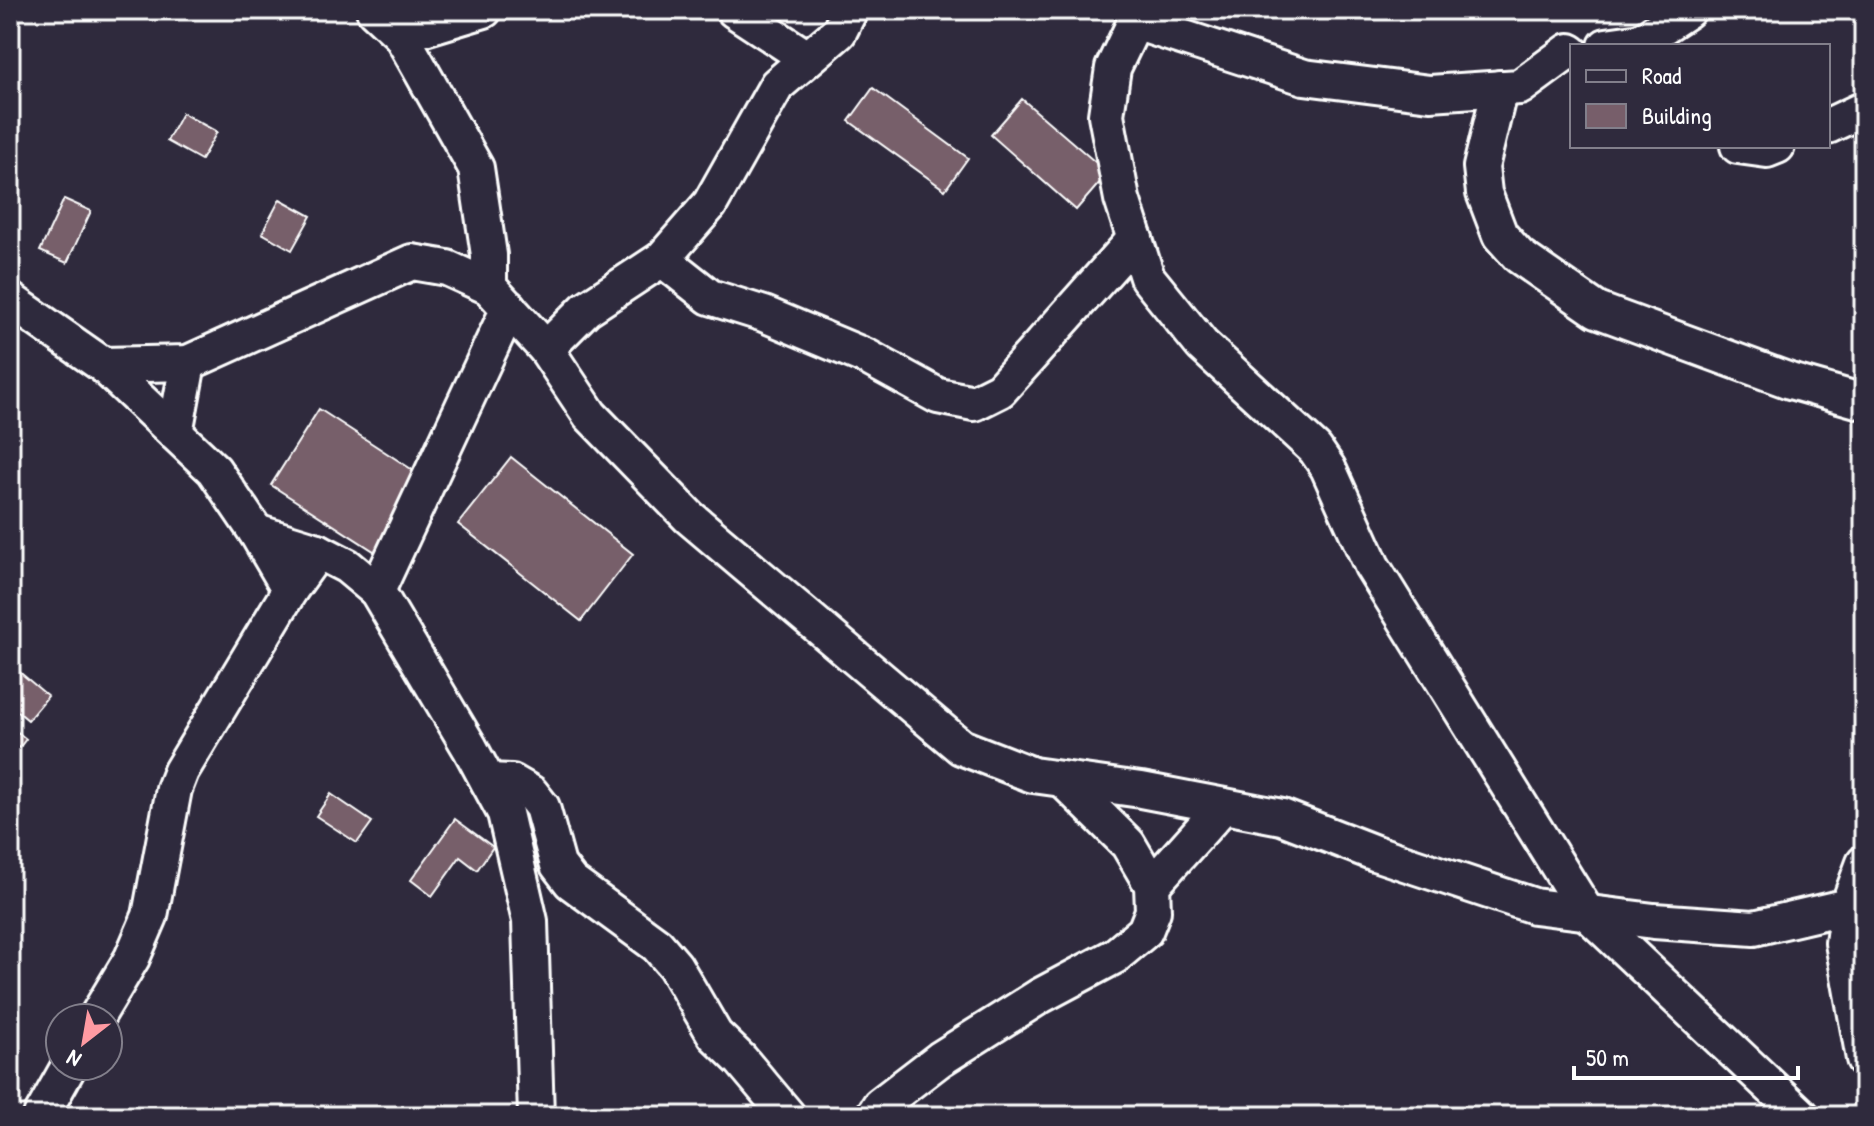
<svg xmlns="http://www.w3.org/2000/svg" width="1874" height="1126" font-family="'Patrick Hand',sans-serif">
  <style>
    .building { fill: #775e6a; stroke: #fff; stroke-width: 2 }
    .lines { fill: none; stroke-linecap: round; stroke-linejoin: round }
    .street-casing { stroke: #fff; stroke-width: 40 }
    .street { stroke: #2f2a3d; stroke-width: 34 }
  </style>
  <rect width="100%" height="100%" fill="#2f2a3d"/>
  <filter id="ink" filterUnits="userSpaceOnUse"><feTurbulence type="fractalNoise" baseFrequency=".0125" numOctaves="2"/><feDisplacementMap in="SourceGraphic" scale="16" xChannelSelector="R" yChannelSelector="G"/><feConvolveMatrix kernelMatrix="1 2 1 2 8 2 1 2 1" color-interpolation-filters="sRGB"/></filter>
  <g filter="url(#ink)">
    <g class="building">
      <path d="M 873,88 L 968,158 L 945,190 L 849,121 Z"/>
      <path d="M 1022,99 L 1108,173 L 1076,210 L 991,135 Z"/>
      <path d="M 182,113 L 217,132 L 201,160 L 167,141 Z"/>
      <path d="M 64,199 L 91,211 L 67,263 L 40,251 Z"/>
      <path d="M 280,199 L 311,216 L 292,250 L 262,233 Z"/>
      <path d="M 319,409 L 425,478 L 377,553 L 271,485 Z"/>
      <path d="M 511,457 L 633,554 L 581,621 L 458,524 Z"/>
      <path d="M 10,664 L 48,696 L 28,720 L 10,705 Z"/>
      <path d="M 10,726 L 26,739 L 19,748 L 10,740 Z"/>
      <path d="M 331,794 L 372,822 L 357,843 L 316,816 Z"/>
      <path d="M 455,819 L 493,847 L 477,870 L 460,857 L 432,896 L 411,880 Z"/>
    </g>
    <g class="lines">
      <defs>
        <g id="street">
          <path d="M 374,10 L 401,35 L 476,168 L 489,255 L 489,287"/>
          <path d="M 734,10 L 807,58"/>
          <path d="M 1144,10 L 1135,22 L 1113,68 L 1106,115 L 1122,199 L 1147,277 L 1202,345 L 1315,449 L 1328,468 L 1372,566 L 1587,913 L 1802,1116"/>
          <path d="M 1135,22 L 1304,77 L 1430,93 L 1520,87 L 1569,51 L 1572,53"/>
          <path d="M 401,35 L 484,10"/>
          <path d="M 1606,46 L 1641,41 L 1688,10"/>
          <path d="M 1500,88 L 1481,167 L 1484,193 L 1500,235 L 1519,256 L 1597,310 L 1790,381 L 1864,402"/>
          <path d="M 1828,126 L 1864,109"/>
          <path d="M 1738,146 L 1767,150 L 1777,146"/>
          <path d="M 662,259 L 710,297 L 764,314 L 867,357 L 938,396 L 974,403 L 1000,390 L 1135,239"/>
          <path d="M 10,300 L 103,365 L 214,470 L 256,532 L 290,590"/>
          <path d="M 546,349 L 586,309 L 662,259 L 710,204 L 777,85 L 839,32 L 850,10"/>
          <path d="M 103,365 L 188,363 L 412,262 L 447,268 L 489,287 L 546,349 L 590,415 L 689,517 L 961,747 L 1033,775 L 1141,790 L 1282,817 L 1375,853 L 1534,906 L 1654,921 L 1754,928 L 1848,906"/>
          <path d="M 175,433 L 188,363"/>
          <path d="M 256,532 L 318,551 L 347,566 L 377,591 L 470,748 L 505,813 L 530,921 L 536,1116"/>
          <path d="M 377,591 L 509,308"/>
          <path d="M 488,781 L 512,782 L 531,793 L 542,807 L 558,865 L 571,882 L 657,945 L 675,966 L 715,1035 L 741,1060 L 788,1116"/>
          <path d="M 1864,863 L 1848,906 L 1843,943 L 1864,1059"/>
          <path d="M 1152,885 L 1223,806"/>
          <path d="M 96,1018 L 132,958 L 150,916 L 174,789 L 181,771 L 290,590 L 318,551"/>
          <path d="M 41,1116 L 69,1066"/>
          <path d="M 873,1116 L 880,1105 L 940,1059 L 1040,996 L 1115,956 L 1145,931 L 1153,911 L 1152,885 L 1128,844 L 1063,780"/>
        </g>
      </defs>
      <use href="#street" class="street-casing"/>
      <use href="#street" class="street"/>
    </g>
  </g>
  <rect width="1874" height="1126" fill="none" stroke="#2f2a3d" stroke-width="40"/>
  <rect x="20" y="20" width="1834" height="1086" fill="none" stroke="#fff" stroke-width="3" filter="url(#ink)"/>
  <rect x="1570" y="44" width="260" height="104" fill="#2f2a3d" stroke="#827f8b" stroke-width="2"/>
  <rect x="1586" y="70" width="40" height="12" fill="#2f2a3d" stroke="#827f8b" stroke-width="2"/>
  <text x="1642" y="84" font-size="24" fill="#ffffff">Road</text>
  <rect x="1586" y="104" width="40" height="24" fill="#775e6a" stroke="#827f8b" stroke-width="2"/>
  <text x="1642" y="124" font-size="24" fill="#ffffff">Building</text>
  <g transform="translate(84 1042) rotate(211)"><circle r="38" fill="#2f2a3d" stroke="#827f8b" stroke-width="2"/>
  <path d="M0-6L14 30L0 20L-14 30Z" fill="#ff9aa2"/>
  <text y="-12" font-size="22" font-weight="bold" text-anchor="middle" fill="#ffffff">N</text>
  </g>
  <path d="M1574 1066v12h224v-12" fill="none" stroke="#ffffff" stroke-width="4"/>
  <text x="1586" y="1066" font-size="24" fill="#ffffff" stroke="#2f2a3d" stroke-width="6" paint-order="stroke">50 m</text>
</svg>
